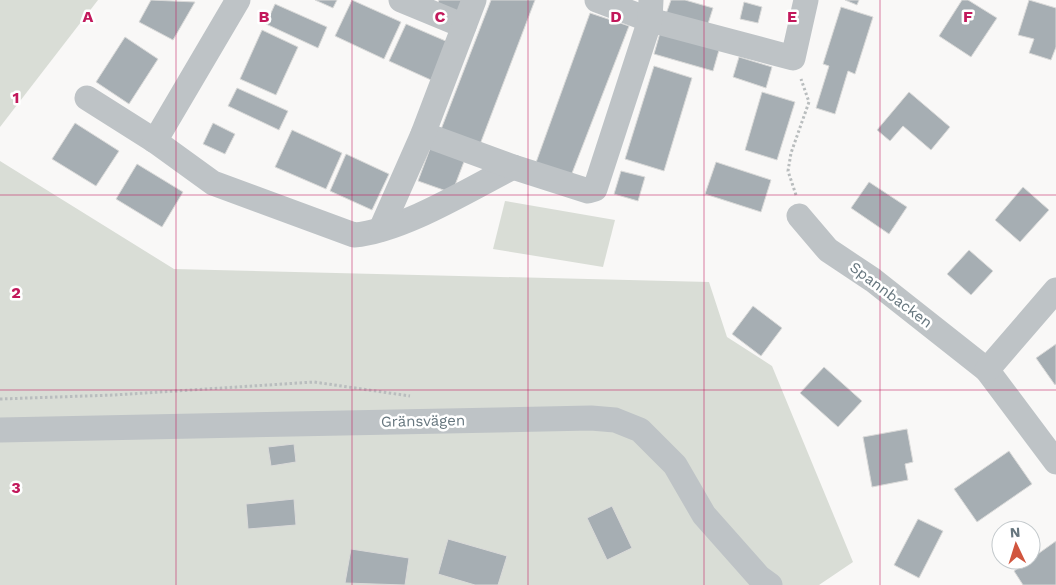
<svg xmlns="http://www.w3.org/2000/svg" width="1056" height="585" font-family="'Work Sans',sans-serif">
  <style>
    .green { fill: #d9ddd6 }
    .building { fill: #a6aeb3; stroke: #dadad9 }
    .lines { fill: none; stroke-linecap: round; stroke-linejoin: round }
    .path { stroke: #b9bdbe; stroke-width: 3; stroke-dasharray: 2.5 2.5; stroke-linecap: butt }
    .minor { stroke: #bec3c6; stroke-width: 25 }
    .grid { fill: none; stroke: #c2185b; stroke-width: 1; stroke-opacity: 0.55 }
    .labels { text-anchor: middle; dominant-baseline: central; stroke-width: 5; stroke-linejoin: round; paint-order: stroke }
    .street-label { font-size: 15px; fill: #66767e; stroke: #fff }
    .grid-label { font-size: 16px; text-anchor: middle; font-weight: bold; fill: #c2185b; stroke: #fff; stroke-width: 5; stroke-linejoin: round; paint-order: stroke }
  </style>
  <rect width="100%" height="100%" fill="#f9f8f7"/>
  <g class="green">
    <path d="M 0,0 L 98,0 L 0,127 Z"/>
    <path d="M 0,161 L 174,269 L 709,282 L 727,337 L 772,366 L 853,562 L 819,585 L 0,585 Z"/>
    <path d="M 505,201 L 615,220 L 603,267 L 493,249 Z"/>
  </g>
  <g class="building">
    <path d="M 151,0 L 195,2 L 173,40 L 139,22 Z"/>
    <path d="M 315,0 L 337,0 L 333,8 Z"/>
    <path d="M 352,0 L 401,22 L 384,59 L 335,36 Z"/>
    <path d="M 439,0 L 466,0 L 460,15 L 437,6 Z"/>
    <path d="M 491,0 L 535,0 L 479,147 L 440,132 Z"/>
    <path d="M 671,0 L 685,0 L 713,8 L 707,27 L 666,14 Z"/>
    <path d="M 845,0 L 859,0 L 857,5 Z"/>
    <path d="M 962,0 L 968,0 L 997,18 L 971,57 L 939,36 Z"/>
    <path d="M 1029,0 L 1056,8 L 1056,47 L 1051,60 L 1029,53 L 1034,39 L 1018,35 Z"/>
    <path d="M 744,2 L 762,7 L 758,23 L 740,19 Z"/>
    <path d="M 275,4 L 327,27 L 318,48 L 266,24 Z"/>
    <path d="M 841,7 L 873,17 L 855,74 L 848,71 L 835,114 L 816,108 L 829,66 L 823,64 Z"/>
    <path d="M 590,13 L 629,26 L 569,181 L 534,168 Z"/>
    <path d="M 406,24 L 448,42 L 431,80 L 389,61 Z"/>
    <path d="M 262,30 L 298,47 L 276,95 L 240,79 Z"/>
    <path d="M 660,33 L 719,50 L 713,71 L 654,54 Z"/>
    <path d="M 125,37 L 158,59 L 129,104 L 96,82 Z"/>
    <path d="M 739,57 L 772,67 L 766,88 L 733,77 Z"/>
    <path d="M 654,66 L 692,78 L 664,171 L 625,159 Z"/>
    <path d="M 237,88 L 288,111 L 279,130 L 228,106 Z"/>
    <path d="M 762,92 L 795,102 L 777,160 L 745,150 Z"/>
    <path d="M 909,92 L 950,127 L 931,150 L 903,126 L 890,141 L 877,130 Z"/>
    <path d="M 75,123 L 119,151 L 96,186 L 52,159 Z"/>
    <path d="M 213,123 L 235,134 L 225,154 L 203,144 Z"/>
    <path d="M 292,130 L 342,153 L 326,189 L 275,167 Z"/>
    <path d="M 431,146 L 465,159 L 452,193 L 418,181 Z"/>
    <path d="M 346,154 L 389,174 L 372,210 L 330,191 Z"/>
    <path d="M 716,162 L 771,180 L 761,212 L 705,194 Z"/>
    <path d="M 137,164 L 183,192 L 162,227 L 116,199 Z"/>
    <path d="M 621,171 L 645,177 L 638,201 L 614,194 Z"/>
    <path d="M 869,182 L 907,207 L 889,234 L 851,208 Z"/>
    <path d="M 1023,187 L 1049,210 L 1020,242 L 995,220 Z"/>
    <path d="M 969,250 L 993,271 L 971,295 L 947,274 Z"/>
    <path d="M 753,306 L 782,328 L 761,356 L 732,334 Z"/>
    <path d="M 1056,344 L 1056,384 L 1055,385 L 1036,358 Z"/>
    <path d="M 824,367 L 862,401 L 838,427 L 800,393 Z"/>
    <path d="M 907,429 L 913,462 L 905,464 L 908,480 L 872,487 L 863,437 Z"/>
    <path d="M 294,444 L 296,462 L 271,466 L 268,447 Z"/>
    <path d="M 1009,451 L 1032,484 L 977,522 L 954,489 Z"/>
    <path d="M 294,499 L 296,525 L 248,529 L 246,504 Z"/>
    <path d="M 612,506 L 632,548 L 607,560 L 587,518 Z"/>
    <path d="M 918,519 L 943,531 L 919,578 L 894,565 Z"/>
    <path d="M 448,539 L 507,556 L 498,585 L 475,585 L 438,574 Z"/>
    <path d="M 1056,541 L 1056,585 L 1023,585 L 1014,571 Z"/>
    <path d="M 351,549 L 409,558 L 405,585 L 345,583 Z"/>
  </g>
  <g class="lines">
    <g class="path">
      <path d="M 796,195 L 788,171 L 791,153 L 809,102 L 801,79"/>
      <path d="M 0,399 L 114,395 L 314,382 L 410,396"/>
    </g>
    <g class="minor">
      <path d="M 401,0 L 464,26"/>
      <path d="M 597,0 L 650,20 L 793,58 L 806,0"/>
      <path d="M 87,98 L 155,141 L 213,183 L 354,235 C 402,231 468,190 513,167"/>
      <path d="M 423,134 L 513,167 L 588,191 L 595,189 L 650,20 L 651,0"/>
      <path d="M 155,141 L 238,0"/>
      <path d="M 799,216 L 828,250 L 873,280 L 987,370 L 1056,462"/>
      <path d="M 381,229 L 423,134 L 474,0"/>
      <path d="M 987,370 L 1056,290"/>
      <path d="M 0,430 L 591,418 L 615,420 L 640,430 L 675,465 L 704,515 L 759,577 L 770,585"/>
    </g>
  </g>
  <path class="grid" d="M 176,0 L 176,585M 352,0 L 352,585M 528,0 L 528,585M 704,0 L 704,585M 880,0 L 880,585M 0,195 L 1056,195M 0,390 L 1056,390"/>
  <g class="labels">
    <g class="street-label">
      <text transform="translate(891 295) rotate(37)">Spannbacken</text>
      <text transform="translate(423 421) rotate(-1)">Gränsvägen</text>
    </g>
  </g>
  <g class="grid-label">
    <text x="88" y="22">A</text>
    <text x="264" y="22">B</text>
    <text x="440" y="22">C</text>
    <text x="616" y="22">D</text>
    <text x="792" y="22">E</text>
    <text x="968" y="22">F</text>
    <text x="16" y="103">1</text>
    <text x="16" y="298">2</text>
    <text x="16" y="493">3</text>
  </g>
  <g transform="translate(1016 545) rotate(356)"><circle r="24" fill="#ffffff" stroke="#c2c8cb"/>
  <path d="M0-4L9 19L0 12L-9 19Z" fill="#d1553e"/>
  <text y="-8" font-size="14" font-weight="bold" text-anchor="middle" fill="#66767e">N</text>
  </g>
</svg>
